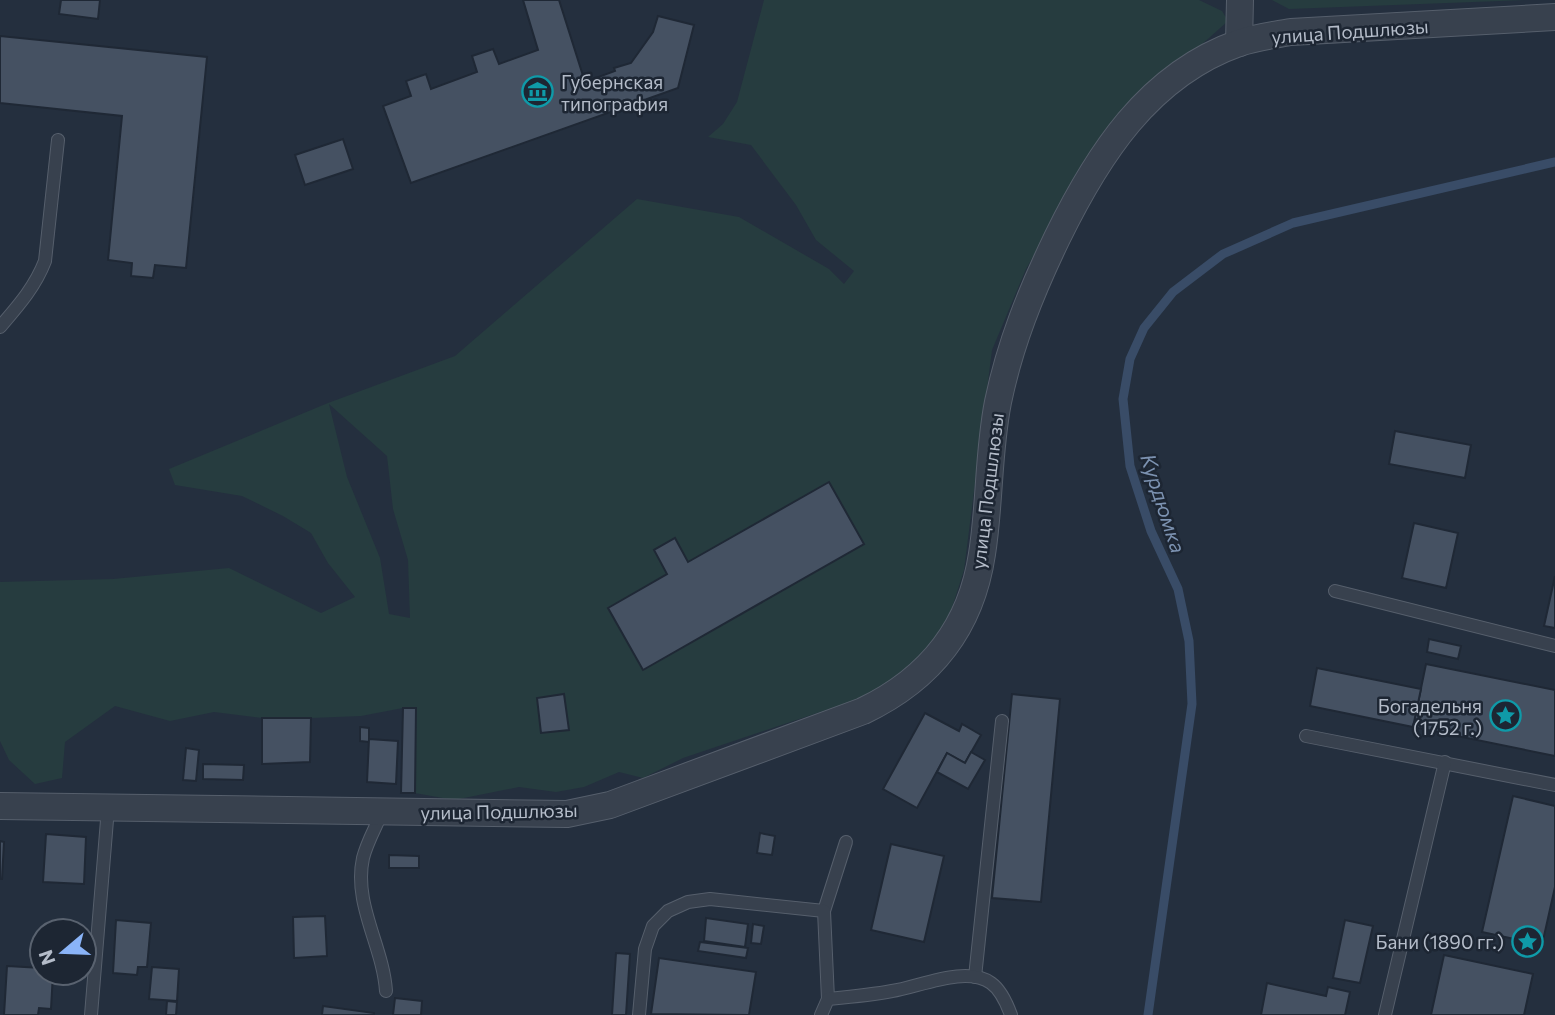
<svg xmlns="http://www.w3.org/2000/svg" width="1555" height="1015" font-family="Commissioner,sans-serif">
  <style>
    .green { fill: #263c3f; fill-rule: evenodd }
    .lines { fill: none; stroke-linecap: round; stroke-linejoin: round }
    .stream { stroke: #394c67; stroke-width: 9 }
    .building { fill: #455162; stroke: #1f2835; stroke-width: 2 }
    .service-casing { stroke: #565f6c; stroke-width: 14 }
    .minor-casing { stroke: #565f6c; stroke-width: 28 }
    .service { stroke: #38414e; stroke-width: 12 }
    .minor { stroke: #38414e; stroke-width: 26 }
    .labels { text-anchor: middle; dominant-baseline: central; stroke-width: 5; stroke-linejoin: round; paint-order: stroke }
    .street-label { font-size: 19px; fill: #b4bcc9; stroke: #1d2633 }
    .poi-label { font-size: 19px; fill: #b4bcc9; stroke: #1d2633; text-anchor: end }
    .water-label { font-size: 21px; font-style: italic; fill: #7c92b1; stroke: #1d2633 }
  </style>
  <rect width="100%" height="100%" fill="#242f3e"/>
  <g class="green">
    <path d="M 764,0 L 1199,0 L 1222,11 L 1228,21 L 1117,120 L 1079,176 L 1026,269 L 992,350 L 964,570 L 950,614 L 933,644 L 903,674 L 862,698 L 683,758 L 643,778 L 619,772 L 584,787 L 556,792 L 519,787 L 454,800 L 415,793 L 416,708 L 403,708 L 361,716 L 311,718 L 262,718 L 214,712 L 170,721 L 115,706 L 65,742 L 62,778 L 35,784 L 9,760 L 0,741 L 0,582 L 113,579 L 229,568 L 321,613 L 355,597 L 328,563 L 311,533 L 283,516 L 242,496 L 175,485 L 169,469 L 328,403 L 455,356 L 637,199 L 739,217 L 829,269 L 844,284 L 854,271 L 816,240 L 796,205 L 751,145 L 708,137 L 723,124 L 737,102 ZM 329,404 L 387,456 L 393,509 L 408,560 L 410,618 L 389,614 L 380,558 L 347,477 ZM 829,483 L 864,544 L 643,670 L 608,608 L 667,574 L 654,549 L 675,538 L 688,562 ZM 564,694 L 569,729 L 542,733 L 537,698 Z"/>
    <path d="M 1272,0 L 1527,0 L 1289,9 Z"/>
  </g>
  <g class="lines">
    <path class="stream" d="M 1148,1015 L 1192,704 L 1189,641 L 1178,589 L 1151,531 L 1130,466 L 1123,399 L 1130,359 L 1144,328 L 1173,292 L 1223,254 L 1293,223 L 1555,162"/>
  </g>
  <g class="building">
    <path d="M 61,0 L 100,0 L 98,19 L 59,14 Z"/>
    <path d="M 523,0 L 559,0 L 585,82 L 615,71 L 614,68 L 631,63 L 653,32 L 658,16 L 694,25 L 678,88 L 411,183 L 383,106 L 411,96 L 406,81 L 426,74 L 431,89 L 477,72 L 472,56 L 493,49 L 499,64 L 538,50 Z"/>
    <path d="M 0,36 L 207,57 L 186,268 L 155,265 L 153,278 L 131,276 L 132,263 L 108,260 L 122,116 L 0,103 Z"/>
    <path d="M 343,139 L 353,169 L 305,185 L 295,155 Z"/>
    <path d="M 1395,431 L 1471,445 L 1465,478 L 1389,464 Z"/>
    <path d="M 829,482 L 864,544 L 643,670 L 608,608 L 667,574 L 654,550 L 675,538 L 688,562 Z"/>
    <path d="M 1414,523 L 1458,533 L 1446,588 L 1402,578 Z"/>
    <path d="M 1555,576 L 1555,628 L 1544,626 Z"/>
    <path d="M 1429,639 L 1461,646 L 1458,659 L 1427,652 Z"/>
    <path d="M 1426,664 L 1555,690 L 1555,756 L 1413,727 Z"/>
    <path d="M 1317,668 L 1421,689 L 1413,727 L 1310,706 Z"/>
    <path d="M 564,694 L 569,730 L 541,733 L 537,698 Z"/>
    <path d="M 1012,694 L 1060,699 L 1041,902 L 992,898 Z"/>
    <path d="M 403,708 L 416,708 L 415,793 L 401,793 Z"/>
    <path d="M 925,713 L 959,731 L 962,724 L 981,735 L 965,763 L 947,753 L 917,808 L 883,789 Z"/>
    <path d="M 262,718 L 311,718 L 310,762 L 262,764 Z"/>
    <path d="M 360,727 L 369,728 L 369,742 L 360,741 Z"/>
    <path d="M 369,739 L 398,741 L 396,784 L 367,782 Z"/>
    <path d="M 186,748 L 199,750 L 196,781 L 183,780 Z"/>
    <path d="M 971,752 L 985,760 L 968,789 L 937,772 L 947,753 L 965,763 Z"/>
    <path d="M 203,764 L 244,765 L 243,780 L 203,779 Z"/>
    <path d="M 1513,796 L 1555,806 L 1555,887 L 1542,945 L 1482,932 Z"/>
    <path d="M 760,833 L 775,836 L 772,855 L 757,853 Z"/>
    <path d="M 46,834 L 86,837 L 84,884 L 43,882 Z"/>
    <path d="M 0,841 L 4,842 L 2,879 L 0,879 Z"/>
    <path d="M 891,844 L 944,856 L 924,942 L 871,930 Z"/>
    <path d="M 389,855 L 419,856 L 419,868 L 389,868 Z"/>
    <path d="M 325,916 L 327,956 L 294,958 L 293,917 Z"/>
    <path d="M 706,918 L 748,924 L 745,947 L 704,941 Z"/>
    <path d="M 116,920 L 151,923 L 147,967 L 138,967 L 137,975 L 113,973 Z"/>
    <path d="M 1345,920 L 1373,926 L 1360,983 L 1333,978 Z"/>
    <path d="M 753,924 L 764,926 L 761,944 L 751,943 Z"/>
    <path d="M 700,942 L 748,948 L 746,958 L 698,951 Z"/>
    <path d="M 616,953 L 630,954 L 626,1015 L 612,1015 Z"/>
    <path d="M 1444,955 L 1533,974 L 1524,1015 L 1431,1015 Z"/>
    <path d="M 659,958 L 756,972 L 749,1015 L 651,1014 Z"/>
    <path d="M 7,966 L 42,968 L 42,973 L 53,973 L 51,1009 L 39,1008 L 38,1015 L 4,1015 Z"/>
    <path d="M 152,967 L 179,969 L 177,1001 L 149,999 Z"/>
    <path d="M 1267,983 L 1326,996 L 1328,987 L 1350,992 L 1345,1015 L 1261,1015 Z"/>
    <path d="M 395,998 L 422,1001 L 421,1015 L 393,1015 Z"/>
    <path d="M 167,1001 L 177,1002 L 176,1015 L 166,1015 Z"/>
    <path d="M 323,1006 L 374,1013 L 374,1015 L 322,1015 Z"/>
  </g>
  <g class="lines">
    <defs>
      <g id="service">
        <path d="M 0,327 C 18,306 35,287 45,261 L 58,140"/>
        <path d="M 1335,591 L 1555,646"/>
        <path d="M 1306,736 L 1555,785"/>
        <path d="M 382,812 C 376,827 367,842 363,858 C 353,904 383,946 386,991"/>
        <path d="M 824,911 L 846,842"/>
        <path d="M 975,977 L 1002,721"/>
        <path d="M 91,1015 L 108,808"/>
        <path d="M 639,1015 L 645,949 L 653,926 L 668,911 L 688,902 L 710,899 L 824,911 L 828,999"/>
        <path d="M 821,1015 L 828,999 C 849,997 871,995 892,991 C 919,987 966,965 991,983 C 1001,990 1007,1004 1011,1015"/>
        <path d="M 1385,1015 L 1445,762"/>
      </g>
      <g id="minor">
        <path d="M 1239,43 L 1240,0"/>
        <path d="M 0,806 L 567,814 L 610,805 L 863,711 C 930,679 971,628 982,554 C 990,504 988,452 998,402 C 1010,344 1031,292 1057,238 C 1097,156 1148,75 1239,43 C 1256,37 1274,35 1291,32 L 1555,17"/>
      </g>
    </defs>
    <use href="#service" class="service-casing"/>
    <use href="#minor" class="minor-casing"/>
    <use href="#service" class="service"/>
    <use href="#minor" class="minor"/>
  </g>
  <defs>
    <symbol id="museum-ring" viewBox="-11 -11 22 22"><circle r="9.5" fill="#1d2633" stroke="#0f9aa8" stroke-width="1.5"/><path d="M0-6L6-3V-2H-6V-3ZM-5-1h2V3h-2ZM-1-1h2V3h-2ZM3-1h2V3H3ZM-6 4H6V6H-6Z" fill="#0f9aa8"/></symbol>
    <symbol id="sight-ring" viewBox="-11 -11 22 22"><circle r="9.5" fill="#1d2633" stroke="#0f9aa8" stroke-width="1.5"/><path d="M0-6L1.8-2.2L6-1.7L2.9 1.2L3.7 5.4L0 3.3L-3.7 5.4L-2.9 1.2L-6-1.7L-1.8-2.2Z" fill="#0f9aa8"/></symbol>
  </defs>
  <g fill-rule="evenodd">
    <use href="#museum-ring" x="520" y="74" width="35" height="35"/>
    <use href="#sight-ring" x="1488" y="698" width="35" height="35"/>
    <use href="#sight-ring" x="1510" y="924" width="35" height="35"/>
  </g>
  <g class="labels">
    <g class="street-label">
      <text transform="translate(1350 31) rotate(-4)">улица Подшлюзы</text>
      <text transform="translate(987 491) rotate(-83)">улица Подшлюзы</text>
      <text transform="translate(499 811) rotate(-1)">улица Подшлюзы</text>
    </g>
    <g class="poi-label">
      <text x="561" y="81" text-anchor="start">Губернская<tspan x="561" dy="22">типография</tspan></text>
      <text x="1482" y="705">Богадельня<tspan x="1482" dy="22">(1752 г.)</tspan></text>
      <text x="1504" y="941">Бани (1890 гг.)</text>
    </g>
    <g class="water-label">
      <text transform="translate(1164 503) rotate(72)">Курдюмка</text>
    </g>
  </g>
  <g transform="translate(63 952) rotate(251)"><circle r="33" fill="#1d2633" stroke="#59626f" stroke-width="2"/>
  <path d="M0-5L12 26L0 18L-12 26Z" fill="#8ab4f8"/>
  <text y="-10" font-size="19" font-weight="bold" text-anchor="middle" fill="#b4bcc9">N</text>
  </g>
</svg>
